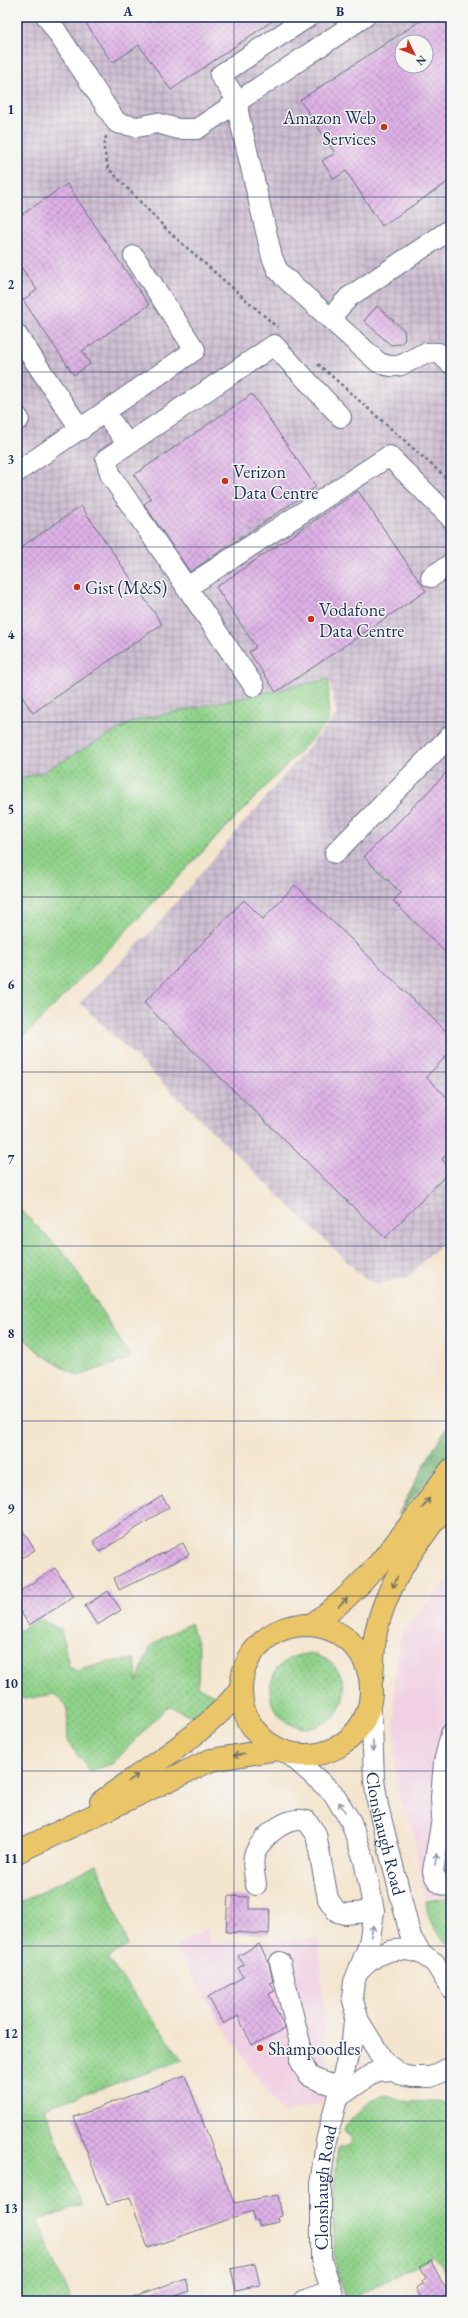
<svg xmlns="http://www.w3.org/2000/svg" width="468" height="2318" font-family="'EB Garamond',serif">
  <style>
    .built { fill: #f1d0e3 }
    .industrial { fill: url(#industrial-grid); fill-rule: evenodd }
    .green { fill: url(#green-dots); stroke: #558074 }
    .forest { fill: url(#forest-crowns); stroke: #47716a }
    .building { fill: url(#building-cross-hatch); fill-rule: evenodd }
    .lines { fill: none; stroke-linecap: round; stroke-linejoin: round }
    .minor-casing { stroke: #676f86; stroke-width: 22 }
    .major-casing { stroke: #676f86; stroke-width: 24 }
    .path { stroke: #676f86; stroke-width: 2.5; stroke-dasharray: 3 3; stroke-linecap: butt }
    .minor { stroke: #fff; stroke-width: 20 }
    .major { stroke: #eac669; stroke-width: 22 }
    .oneway { stroke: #787363 }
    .oneway2 { stroke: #8d97ae }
    .grid { fill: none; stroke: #1b2f5e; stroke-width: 1; stroke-opacity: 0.55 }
    .poi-dot { fill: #c8321e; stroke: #f6f6f2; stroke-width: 1.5 }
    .labels { text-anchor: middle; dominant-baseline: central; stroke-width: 3; stroke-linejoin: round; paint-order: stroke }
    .poi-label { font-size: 18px; fill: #1b2f5e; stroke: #f6f6f2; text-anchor: start }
    .street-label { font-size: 18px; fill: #1b2f5e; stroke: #f6f6f2 }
    .neatline { fill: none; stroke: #1b2f5e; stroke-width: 1.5 }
    .grid-label { font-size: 13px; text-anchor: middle; font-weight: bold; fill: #1b2f5e }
  </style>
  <defs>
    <pattern id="industrial-grid" width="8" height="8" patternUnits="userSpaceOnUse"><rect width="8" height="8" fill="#cebed1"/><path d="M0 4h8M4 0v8" fill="none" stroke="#a69bad"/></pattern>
    <pattern id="green-dots" width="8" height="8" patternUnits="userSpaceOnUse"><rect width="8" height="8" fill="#8fd189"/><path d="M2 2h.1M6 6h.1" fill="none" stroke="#74aa73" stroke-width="1.8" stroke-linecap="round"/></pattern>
    <pattern id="forest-crowns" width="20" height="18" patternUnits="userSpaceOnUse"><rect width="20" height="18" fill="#73b375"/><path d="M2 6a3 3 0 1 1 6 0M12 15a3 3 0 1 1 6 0" fill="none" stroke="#5e9263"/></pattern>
    <pattern id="building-cross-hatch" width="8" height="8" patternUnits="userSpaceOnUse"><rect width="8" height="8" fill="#dfb1e6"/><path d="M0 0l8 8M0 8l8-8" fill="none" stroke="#b490be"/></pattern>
  </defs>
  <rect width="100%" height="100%" fill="#f6f6f2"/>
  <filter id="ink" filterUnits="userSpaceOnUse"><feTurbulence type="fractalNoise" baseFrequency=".025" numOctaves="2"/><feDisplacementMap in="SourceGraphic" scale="8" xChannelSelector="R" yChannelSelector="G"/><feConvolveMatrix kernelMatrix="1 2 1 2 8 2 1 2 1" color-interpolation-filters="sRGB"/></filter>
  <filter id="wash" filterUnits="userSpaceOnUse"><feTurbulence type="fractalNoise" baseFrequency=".012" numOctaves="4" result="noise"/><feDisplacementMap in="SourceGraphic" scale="16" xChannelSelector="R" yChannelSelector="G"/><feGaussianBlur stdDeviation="0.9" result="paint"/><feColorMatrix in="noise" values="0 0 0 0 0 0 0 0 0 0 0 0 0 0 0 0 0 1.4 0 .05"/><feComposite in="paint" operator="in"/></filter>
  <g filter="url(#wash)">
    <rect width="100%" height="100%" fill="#f4e5cf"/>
    <g class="built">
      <path d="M 451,1577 L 451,1895 L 424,1898 L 414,1835 L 396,1787 L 394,1682 L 402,1631 Z"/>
      <path d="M 206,1929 L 211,1943 L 319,1939 L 328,2076 L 323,2102 L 282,2114 L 224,2029 L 175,1947 Z"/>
    </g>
    <path class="industrial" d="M 17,17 L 451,17 L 451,1234 L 407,1277 L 378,1284 L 364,1278 L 80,1003 L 156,926 L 337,714 L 329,679 L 134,721 L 41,773 L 17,779 ZM 402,42 L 426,42 L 426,66 L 402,66 Z"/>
    <g class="green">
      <path d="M 329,679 L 328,722 L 17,1044 L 17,779 L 41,773 L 134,721 Z"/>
      <path d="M 17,1206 L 68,1257 L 131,1358 L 78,1376 L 41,1354 L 17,1332 Z"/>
      <path d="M 38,1618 L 61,1630 L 69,1666 L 76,1671 L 108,1662 L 135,1659 L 137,1682 L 150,1647 L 165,1636 L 191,1623 L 199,1650 L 198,1687 L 218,1697 L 192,1716 L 168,1706 L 112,1764 L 90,1771 L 68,1743 L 67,1707 L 54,1694 L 25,1699 L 17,1696 L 17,1630 L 22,1630 Z"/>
      <circle cx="307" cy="1691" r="37"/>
      <path d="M 97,1864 L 128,1946 L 107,1958 L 183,2060 L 45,2108 L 82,2206 L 38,2220 L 71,2301 L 17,2301 L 17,1904 Z"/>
      <path d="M 451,1897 L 451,1946 C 436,1934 427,1921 426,1901 Z"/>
      <path d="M 386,2095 L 409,2102 L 437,2101 L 451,2106 L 451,2279 L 434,2257 L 346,2301 C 326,2249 333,2202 338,2148 L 339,2146 L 349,2146 L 352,2137 L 343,2130 L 345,2126 L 371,2100 Z"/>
    </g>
    <path class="forest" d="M 451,1421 L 451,1455 L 398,1515 L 433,1449 Z"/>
    <g id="blocks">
      <g class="building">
        <path d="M 82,17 L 278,17 L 171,90 L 139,45 L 112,63 Z"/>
        <path d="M 426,17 L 451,17 L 451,180 L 382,226 L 346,171 L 334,179 L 322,161 L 335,153 L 300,100 ZM 402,42 L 426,42 L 426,66 L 402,66 Z"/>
        <path d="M 67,184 L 149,305 L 82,351 L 90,364 L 74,375 L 23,300 L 37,290 L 17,261 L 17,218 Z"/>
        <path d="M 377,306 L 404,330 L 405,340 L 400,344 L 391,345 L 364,321 Z"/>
        <path d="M 252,394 L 316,487 L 190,572 L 144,504 L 151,499 L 134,475 Z"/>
        <path d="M 358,491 L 426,591 L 276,692 L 249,652 L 256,647 L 216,587 Z"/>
        <path d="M 81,506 L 162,624 L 33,713 L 17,689 L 17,550 Z"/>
        <path d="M 451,768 L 451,958 L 393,901 L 401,893 L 364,857 Z"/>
        <path d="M 295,885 L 451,1036 L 451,1051 L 426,1077 L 451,1101 L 451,1150 L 442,1159 L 451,1170 L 385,1238 L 144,1003 L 244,900 L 263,919 Z"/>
        <path d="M 162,1496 L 169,1507 L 100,1552 L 93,1541 Z"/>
        <path d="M 17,1522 L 35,1550 L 17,1561 Z"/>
        <path d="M 183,1543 L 189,1555 L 119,1590 L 114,1578 Z"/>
        <path d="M 55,1568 L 74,1597 L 29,1625 L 17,1606 L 17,1593 Z"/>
        <path d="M 108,1591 L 121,1610 L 97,1625 L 85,1606 Z"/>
        <path d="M 228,1896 L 249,1897 L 249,1909 L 270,1909 L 269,1934 L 226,1932 Z"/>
        <path d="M 259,1944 L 269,1963 L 273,1982 L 270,1983 L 275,1991 L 269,1994 L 285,2029 L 252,2045 L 238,2016 L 224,2024 L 208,1997 L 243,1977 L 238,1968 L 244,1965 L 238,1956 Z"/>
        <path d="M 185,2075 L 234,2203 L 278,2195 L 282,2216 L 278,2217 L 279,2222 L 259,2226 L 258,2220 L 254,2221 L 252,2211 L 148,2248 L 130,2197 L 107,2205 L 74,2117 Z"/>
        <path d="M 431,2261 L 450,2297 L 444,2301 L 423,2301 L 416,2288 L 423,2284 L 422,2281 L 426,2278 L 420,2267 Z"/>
        <path d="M 255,2264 L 260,2285 L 236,2290 L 231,2269 Z"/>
        <path d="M 186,2278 L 190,2291 L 161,2301 L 127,2301 L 127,2299 Z"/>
      </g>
    </g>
  </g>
  <g filter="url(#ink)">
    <use href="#blocks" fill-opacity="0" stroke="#676f86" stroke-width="1"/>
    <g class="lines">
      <defs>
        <g id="minor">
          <path d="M 47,17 L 117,123 L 137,127 L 157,123 L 178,129 L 197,129 L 364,17"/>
          <path d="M 308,17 L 220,75 L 238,101 L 238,112 L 272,257 L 277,269 L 284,277 L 378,362 C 399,372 405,362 423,354 C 427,352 434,353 439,353 L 451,364"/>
          <path d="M 330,318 L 349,297 L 451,229"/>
          <path d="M 17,335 L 81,430"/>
          <path d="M 105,413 L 127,443"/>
          <path d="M 17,416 L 19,419 L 17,420"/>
          <path d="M 17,472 L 195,350 L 134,256"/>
          <path d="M 431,577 L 451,564"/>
          <path d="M 186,588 L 389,456 L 451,518"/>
          <path d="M 254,686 L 111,476 L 106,459 L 274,345 L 341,417"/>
          <path d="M 335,853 L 451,735"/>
          <path id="s1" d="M 369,1708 L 372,1723 L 374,1780 L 378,1806 L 411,1938 L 422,1954 L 435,1963 L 451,1989"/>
          <path d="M 451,1734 L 444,1762 L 441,1797 L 442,1819 L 433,1871 C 435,1880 441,1886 451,1886"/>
          <path d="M 288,1753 L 333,1793 L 351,1822 L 364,1860 L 374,1911 L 369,1944 L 354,1982 L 352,1997 L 359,2021 L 385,2063 L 402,2075 L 412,2077 L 431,2077 L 451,2067"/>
          <path d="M 256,1885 C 255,1876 251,1862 255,1853 C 264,1835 287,1815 307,1821 L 316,1834 L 328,1899 L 337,1912 L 345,1914 L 374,1911"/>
          <path d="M 280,1962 L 300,2043 L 300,2060 L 309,2076 L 320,2081 L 348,2090"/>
          <path d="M 361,1969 C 379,1950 398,1945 422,1954"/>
          <path d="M 339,2097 L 376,2071 L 393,2070"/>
          <path d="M 303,2301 L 330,2291"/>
          <path id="s2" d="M 335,2301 L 321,2259 L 321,2178 L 326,2141 L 352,2041 L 355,2012"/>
        </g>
        <g id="major">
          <path d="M 311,1625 C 370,1586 409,1525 451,1470"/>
          <circle cx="306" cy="1690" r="65"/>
          <path d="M 372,1678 C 373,1663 373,1646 376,1632 C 387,1581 420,1538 451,1499"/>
          <path d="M 101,1802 C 144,1770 211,1730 241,1688"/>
          <path d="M 17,1852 L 211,1760 L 278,1749"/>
        </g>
      </defs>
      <use href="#minor" class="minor-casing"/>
      <use href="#major" class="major-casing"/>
      <g class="path">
        <path d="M 106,136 L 104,149 L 108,168 L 169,232 L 277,327"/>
        <path d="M 318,364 L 451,482"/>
      </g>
      <use href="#minor" class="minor"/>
      <use href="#major" class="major"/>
    </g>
    <defs><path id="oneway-shaft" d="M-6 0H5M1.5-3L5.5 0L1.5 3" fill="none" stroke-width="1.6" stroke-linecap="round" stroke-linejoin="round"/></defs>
    <g class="oneway">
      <use href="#oneway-shaft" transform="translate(426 1503) rotate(-53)"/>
      <use href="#oneway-shaft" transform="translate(395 1582) rotate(114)"/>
      <use href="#oneway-shaft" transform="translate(343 1602) rotate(-43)"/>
      <use href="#oneway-shaft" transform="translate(239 1755) rotate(172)"/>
      <use href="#oneway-shaft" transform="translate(133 1778) rotate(-36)"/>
    </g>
    <g class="oneway2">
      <use href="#oneway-shaft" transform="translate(373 1746) rotate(88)"/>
      <use href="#oneway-shaft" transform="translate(342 1807) rotate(-121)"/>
      <use href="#oneway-shaft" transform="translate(436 1859) rotate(-78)"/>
      <use href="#oneway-shaft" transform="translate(372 1931) rotate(-76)"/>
    </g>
  </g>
  <path class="grid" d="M 234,17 L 234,2301M 17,197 L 451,197M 17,372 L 451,372M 17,547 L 451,547M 17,722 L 451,722M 17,897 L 451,897M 17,1072 L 451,1072M 17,1246 L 451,1246M 17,1421 L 451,1421M 17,1596 L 451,1596M 17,1771 L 451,1771M 17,1946 L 451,1946M 17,2121 L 451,2121"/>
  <g class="poi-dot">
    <circle cx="384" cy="127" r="4"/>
    <circle cx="225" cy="481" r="4"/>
    <circle cx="77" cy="587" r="4"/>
    <circle cx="311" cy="619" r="4"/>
    <circle cx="260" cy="2048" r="4"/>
  </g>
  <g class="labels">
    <g class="poi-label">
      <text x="376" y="117" text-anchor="end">Amazon Web<tspan x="376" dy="21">Services</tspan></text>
      <text x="233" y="471">Verizon<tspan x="233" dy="21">Data Centre</tspan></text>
      <text x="85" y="587">Gist (M&amp;S)</text>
      <text x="319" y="609">Vodafone<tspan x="319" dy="21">Data Centre</tspan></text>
      <text x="268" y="2048">Shampoodles</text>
    </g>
    <g class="street-label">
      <text stroke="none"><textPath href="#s1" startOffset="127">Clonshaugh Road</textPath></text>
      <text stroke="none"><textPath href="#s2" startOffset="116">Clonshaugh Road</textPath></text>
    </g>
  </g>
  <rect width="468" height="2318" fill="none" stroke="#f6f6f2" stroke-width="44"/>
  <g transform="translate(414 54) rotate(133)"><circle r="19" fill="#f6f6f2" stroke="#9ea6b7"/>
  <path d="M0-3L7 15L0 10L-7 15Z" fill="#c8321e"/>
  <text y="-6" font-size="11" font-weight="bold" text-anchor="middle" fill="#1b2f5e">N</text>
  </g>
  <rect x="22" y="22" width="424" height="2274" class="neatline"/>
  <g class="grid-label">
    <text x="128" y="16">A</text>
    <text x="340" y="16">B</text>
    <text x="11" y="114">1</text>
    <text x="11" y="289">2</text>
    <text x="11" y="464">3</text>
    <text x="11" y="639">4</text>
    <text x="11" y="814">5</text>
    <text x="11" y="989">6</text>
    <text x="11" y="1164">7</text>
    <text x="11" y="1338">8</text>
    <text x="11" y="1513">9</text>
    <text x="11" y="1688">10</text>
    <text x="11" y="1863">11</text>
    <text x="11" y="2038">12</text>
    <text x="11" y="2213">13</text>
  </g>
</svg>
